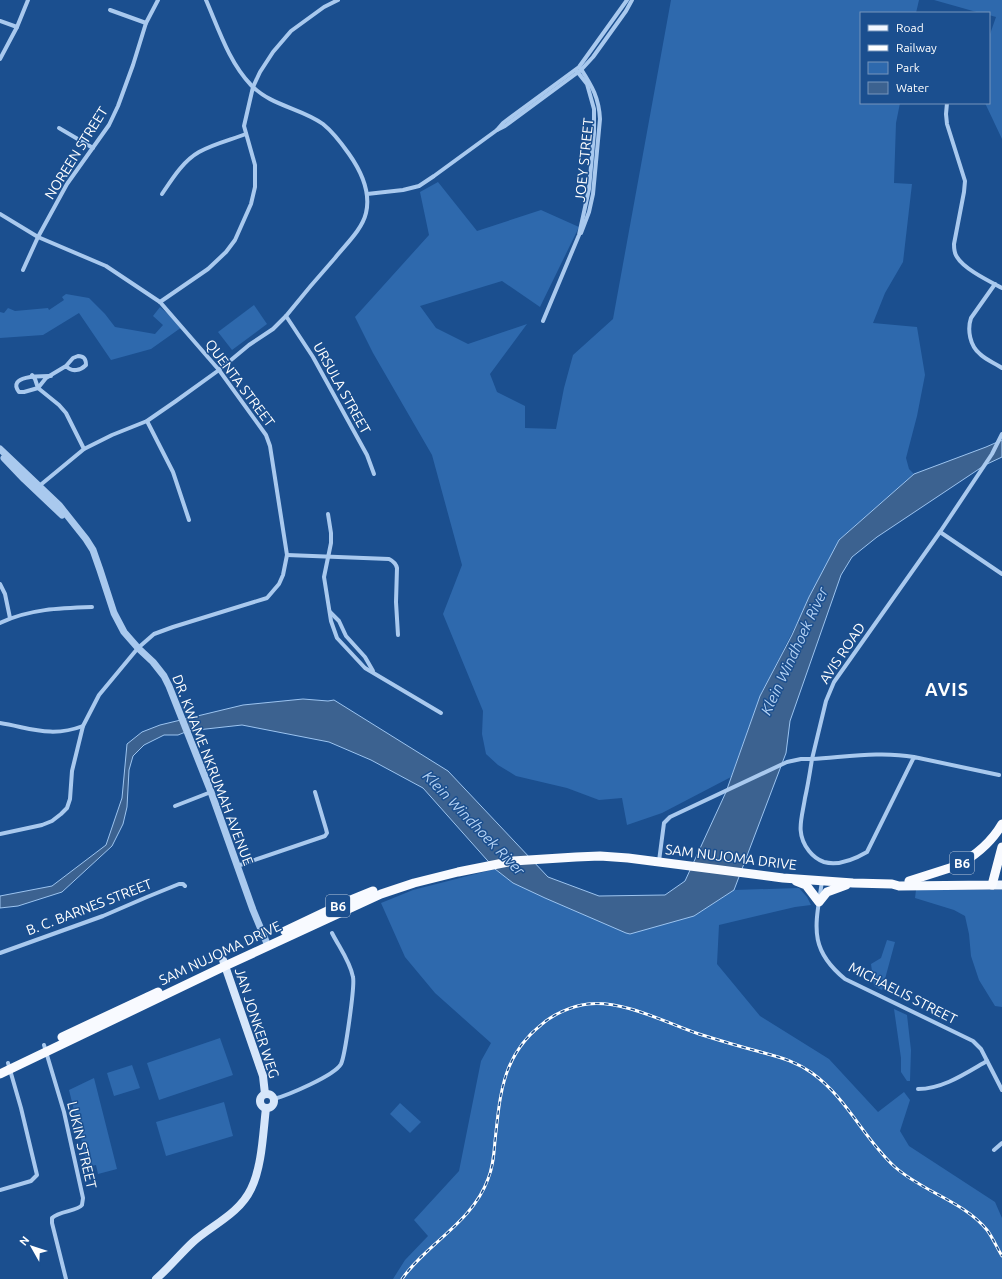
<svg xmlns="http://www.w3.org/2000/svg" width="1002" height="1279" font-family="Ubuntu,sans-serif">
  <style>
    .green { fill: #2e69ad }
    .water { fill: #3c6290; stroke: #9cc4f0 }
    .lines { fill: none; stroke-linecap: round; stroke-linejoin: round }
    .minor { stroke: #a9c9ee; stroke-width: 4 }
    .tertiary { stroke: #a9c9ee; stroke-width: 7 }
    .secondary { stroke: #d6e6fa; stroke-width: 8 }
    .primary { stroke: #f0f6ff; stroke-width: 9 }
    .trunk { stroke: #f8faff; stroke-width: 9 }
    .rail-casing { stroke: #fff; stroke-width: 3 }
    .rail { stroke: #1b4f8f; stroke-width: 1.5; stroke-dasharray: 4.5; stroke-linecap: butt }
    .labels { text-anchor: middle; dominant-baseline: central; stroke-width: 3; stroke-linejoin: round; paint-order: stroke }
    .shield { fill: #1b4f8f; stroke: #bbcadd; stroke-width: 1 }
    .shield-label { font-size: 13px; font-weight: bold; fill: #fff }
    .street-label { font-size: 14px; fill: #fff; stroke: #1b4f8f }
    .water-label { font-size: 15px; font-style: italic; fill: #b5d3f5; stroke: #1b4f8f }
    .district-label { font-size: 18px; font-weight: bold; letter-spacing: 1px; fill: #fff; stroke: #1b4f8f }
  </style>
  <rect width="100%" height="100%" fill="#1b4f8f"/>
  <g class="green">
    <path d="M 671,0 L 919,0 L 916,13 L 861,13 L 861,103 L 900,103 L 896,123 L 894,183 L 912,184 L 903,262 L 885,293 L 873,323 L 917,327 L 925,375 L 917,416 L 906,458 L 909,469 L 914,474 L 839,540 L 760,696 L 731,777 L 662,813 L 627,825 L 622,798 L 599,800 L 567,788 L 516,776 L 498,765 L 486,754 L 482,734 L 483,711 L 443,614 L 462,565 L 432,455 L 373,353 L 355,317 L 429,235 L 420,192 L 438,182 L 477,231 L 541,210 L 579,227 L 540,307 L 502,281 L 420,306 L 436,328 L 468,344 L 527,324 L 490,374 L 497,392 L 525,406 L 525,428 L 556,429 L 564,388 L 573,355 L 613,319 Z"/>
    <path d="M 934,0 L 1002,0 L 1002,139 L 985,103 L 989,103 L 989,37 L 996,17 L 989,15 L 989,13 L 980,13 Z"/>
    <path d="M 66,294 L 89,298 L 105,314 L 115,327 L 155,334 L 163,325 L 153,316 L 160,307 L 182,327 L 151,349 L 111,360 L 79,313 L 43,335 L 0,338 L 0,312 L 4,313 L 8,308 L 15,311 L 48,308 L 49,310 L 64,300 L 62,297 Z"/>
    <path d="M 254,305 L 267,324 L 232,350 L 218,332 Z"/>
    <path d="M 495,869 L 513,883 L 589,917 L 694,916 L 734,890 L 799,888 L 807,897 L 811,905 L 795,907 L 719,925 L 717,964 L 760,1016 L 829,1059 L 878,1112 L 904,1092 L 910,1100 L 900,1131 L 909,1146 L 995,1202 L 1002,1218 L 1002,1279 L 393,1279 L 405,1260 L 428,1236 L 414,1220 L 459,1171 L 481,1061 L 491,1043 L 435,993 L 405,957 L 381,903 L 413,890 Z"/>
    <path d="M 916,890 L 1002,890 L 1002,1007 L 995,1006 L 979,980 L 971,956 L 969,934 L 965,916 L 954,910 L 915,898 Z"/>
    <path d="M 887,940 L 895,942 L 882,990 L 874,986 L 871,964 L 881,958 Z"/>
    <path d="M 894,1009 L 907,1015 L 911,1050 L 910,1081 L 907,1081 L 901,1072 L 901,1058 Z"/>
    <path d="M 220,1038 L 233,1075 L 159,1100 L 147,1063 Z"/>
    <path d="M 132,1065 L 140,1088 L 114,1096 L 107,1073 Z"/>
    <path d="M 94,1078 L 117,1169 L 98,1174 L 96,1165 L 88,1167 L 69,1090 Z"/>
    <path d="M 224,1102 L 233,1136 L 166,1156 L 156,1122 Z"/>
    <path d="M 400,1103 L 421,1122 L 410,1133 L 390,1114 Z"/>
  </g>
  <path class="water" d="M 1002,440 L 1002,457 L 985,465 L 877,537 L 852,557 L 841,575 L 790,721 L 786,753 L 734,890 L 694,916 L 630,934 L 626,933 L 545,898 L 513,883 L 495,869 L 423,788 L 371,760 L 329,742 L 242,725 L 188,731 L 178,735 L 164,735 L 144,745 L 133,756 L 129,770 L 127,807 L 123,824 L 112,846 L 62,892 L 18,906 L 0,908 L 0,896 L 52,886 L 106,845 L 122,798 L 127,744 L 142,732 L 160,725 L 243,705 L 303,699 L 328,701 L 334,700 L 448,771 L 548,877 L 599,896 L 665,895 L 685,881 L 726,792 L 760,696 L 792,635 L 809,597 L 839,540 L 914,474 L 986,447 Z"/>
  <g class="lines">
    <g class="minor">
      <path d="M 110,10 L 146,23"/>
      <path d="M 0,21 L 17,27"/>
      <path d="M 0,59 L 17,27 L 28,0"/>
      <path d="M 581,69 C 592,86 599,98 600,119 L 593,194 L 589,212 L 581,233"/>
      <path d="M 947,103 L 946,114 L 947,124 L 965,181 L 964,192 L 954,244 C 954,248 954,253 957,257 C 964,269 989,281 1002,288"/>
      <path d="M 59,128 L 93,148"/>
      <path d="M 497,130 L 505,126 L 581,70 L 593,57 L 626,11 L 632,0"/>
      <path d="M 162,194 C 172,179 183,161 199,152 C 213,144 230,140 246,134"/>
      <path d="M 367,194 L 403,190 L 419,186 L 434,176 L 497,130 L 503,123 L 579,67 L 627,0"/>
      <path d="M 0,214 L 38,237 L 106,266 L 160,302 L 219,370 L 266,435 L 270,446 L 287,555 L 283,575 L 279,584 L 267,598 L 173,627 L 154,634 L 138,648 L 99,695 L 83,726 L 72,771 L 70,799 L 67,808 L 61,814 L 52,821 L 42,825 L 0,834"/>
      <path d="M 23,270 L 38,237 L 67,184 L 109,125 L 118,106 L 133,65 L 146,23 L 158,0"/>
      <path d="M 995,284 L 971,318 C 967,330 970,346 980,354 C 986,360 995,363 1002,368"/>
      <path d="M 160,302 L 208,269 L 226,252 L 235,240 L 251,204 L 255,187 L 255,165 L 244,126 L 253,87 L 260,72 L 273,52 L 291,31 L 324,7 L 338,0"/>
      <path d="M 286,316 L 313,357 L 367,455 L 374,474"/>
      <path d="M 543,321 L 579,235 L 589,189 L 594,133 L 594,109 L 587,84 L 576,70"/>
      <path d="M 32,375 L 35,379 L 38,388 L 59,405 L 66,413 L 84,449"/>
      <path d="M 51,376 C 43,376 6,375 19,392 L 24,392 L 38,388 L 46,378 L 66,366 L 73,358 L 78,356 C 84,356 86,359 86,365 C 81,370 72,373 66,366"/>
      <path d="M 147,421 L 173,472 L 189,520"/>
      <path d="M 38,487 L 84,449 L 112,435 L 147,421 L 176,401 L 219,370 L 249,345 L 273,329 L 286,316 C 302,296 318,277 335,258 C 345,245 362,230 366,213 C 371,192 361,171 349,154 C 342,144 333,132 323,124 C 301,108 271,106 251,85 C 229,62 219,30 206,0"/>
      <path d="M 328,514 L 331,533 L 331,543 L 324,577 L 331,621 L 337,638 L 365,668 L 441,713"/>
      <path d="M 940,532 L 1002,574"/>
      <path d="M 287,555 L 389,559 C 393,561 396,563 397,568 L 396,602 L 398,635"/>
      <path d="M 0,584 L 5,594 L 10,618"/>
      <path d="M 330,612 L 339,621 L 346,636 L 365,657 L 373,671"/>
      <path d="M 0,623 C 29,609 60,608 92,607"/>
      <path d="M 0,723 C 31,728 51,738 83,726"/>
      <path d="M 914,757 L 867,852 C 855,859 838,866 824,862 C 818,860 813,856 809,851 C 795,833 802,818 805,798 C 808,785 810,772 812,759 C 846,757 881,751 914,757 L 999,775"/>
      <path d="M 175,806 L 211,792"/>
      <path d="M 659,861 L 664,823 L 670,817 L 787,762 L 801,759 L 812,759 L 826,701 L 834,682 L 940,532 L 992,454 L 1002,434"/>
      <path d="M 237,866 L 325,836 L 327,833 L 326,829 L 315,792"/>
      <path d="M 822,881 C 816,924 807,948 845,979 L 973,1041 L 981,1049 L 1002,1090"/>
      <path d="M 0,953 L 103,916 L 147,897 L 179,884 L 183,884 L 185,886"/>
      <path d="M 44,1045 L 64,1112 L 83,1198 C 83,1199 82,1204 82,1205 C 78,1211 59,1211 52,1218 L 52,1223 L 66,1279"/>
      <path d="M 918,1089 C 943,1089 966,1073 987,1061"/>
      <path d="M 274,1099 C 288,1095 334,1076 341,1064 C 345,1056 355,986 353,977 C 350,961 339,947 332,933"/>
      <path d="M 994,1150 L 1002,1143"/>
      <path d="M 0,1190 L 31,1181 L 37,1175 L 21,1108 L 8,1063"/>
    </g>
    <g class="tertiary">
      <path d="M 0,449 L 59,505 L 86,539 L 93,550 L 100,570 L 114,613 L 124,632 L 138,648 L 153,662 L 164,676 L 169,686 L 211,792 L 253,910 L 268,946"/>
      <path d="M 4,458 L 24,479 L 62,515"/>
    </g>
    <g class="secondary">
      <path d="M 223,960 L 263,1076 L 265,1094"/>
      <circle cx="267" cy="1101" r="7"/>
      <path d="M 156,1279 C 169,1268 180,1254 193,1242 C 212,1225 239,1214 251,1189 C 262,1167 263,1133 266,1108"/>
    </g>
    <path class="primary" d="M 992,885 L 1002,885"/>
    <g class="trunk">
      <path d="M 796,881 L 806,885 L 819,902 L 827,892 L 846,885"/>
      <path d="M 909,881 L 956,866 C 975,856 991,843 1002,824"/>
      <path d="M 285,931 L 346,902 L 373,891"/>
      <path d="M 62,1037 L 158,992"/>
      <path d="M 0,1074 L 225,966 L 381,894 L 414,883 L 458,872 L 513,861 L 576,857 L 600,856 L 628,858 L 783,878 L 853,883 L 892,884 L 899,886 L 992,885 L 1002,847"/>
    </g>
    <defs>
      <path id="rail" d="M 402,1279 C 427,1243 472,1223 488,1179 C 493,1167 494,1154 495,1141 C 500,1095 502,1056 541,1025 C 553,1014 572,1006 588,1004 C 624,1000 666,1023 699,1034 C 718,1040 738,1046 757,1051 C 778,1057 794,1060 812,1073 C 847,1098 864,1139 895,1167 C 923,1192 963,1201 987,1230 C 993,1238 997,1248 1002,1256"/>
    </defs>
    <use href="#rail" class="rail-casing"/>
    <use href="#rail" class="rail"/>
  </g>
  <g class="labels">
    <g class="shield">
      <rect x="950" y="852" width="24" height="22" rx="3"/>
      <rect x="326" y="895" width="24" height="22" rx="3"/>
    </g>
    <g class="shield-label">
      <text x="962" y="863">B6</text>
      <text x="338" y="906">B6</text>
    </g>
    <g class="street-label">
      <text transform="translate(76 153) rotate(-58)">NOREEN STREET</text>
      <text transform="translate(584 160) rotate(-84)">JOEY STREET</text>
      <text transform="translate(240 383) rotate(53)">QUENTA STREET</text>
      <text transform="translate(342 388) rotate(61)">URSULA STREET</text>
      <text transform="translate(842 653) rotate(-56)">AVIS ROAD</text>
      <text transform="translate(213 770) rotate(69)">DR. KWAME NKRUMAH AVENUE</text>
      <text transform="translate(731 857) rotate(7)">SAM NUJOMA DRIVE</text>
      <text transform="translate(89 907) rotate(-21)">B. C. BARNES STREET</text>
      <text transform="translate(220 953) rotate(-25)">SAM NUJOMA DRIVE</text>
      <text transform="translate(903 993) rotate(27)">MICHAELIS STREET</text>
      <text transform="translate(257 1023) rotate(72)">JAN JONKER WEG</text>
      <text transform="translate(82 1145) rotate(77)">LUKIN STREET</text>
    </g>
    <g class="water-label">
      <text transform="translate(794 651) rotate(-65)">Klein Windhoek River</text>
      <text transform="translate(474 823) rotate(46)">Klein Windhoek River</text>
    </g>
    <g class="district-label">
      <text x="947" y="689">AVIS</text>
    </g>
  </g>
  <rect x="860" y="12" width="130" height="92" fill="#1b4f8f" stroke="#7695bc"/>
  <rect x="868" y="25" width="20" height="6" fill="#f0f6ff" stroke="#7695bc"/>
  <text x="896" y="32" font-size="12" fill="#ffffff">Road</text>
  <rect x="868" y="45" width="20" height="6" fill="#ffffff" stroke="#7695bc"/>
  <text x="896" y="52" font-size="12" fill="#ffffff">Railway</text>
  <rect x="868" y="62" width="20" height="12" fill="#2e69ad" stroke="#7695bc"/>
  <text x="896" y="72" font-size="12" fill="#ffffff">Park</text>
  <rect x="868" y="82" width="20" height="12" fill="#3c6290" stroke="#7695bc"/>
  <text x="896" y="92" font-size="12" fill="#ffffff">Water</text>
  <g transform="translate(32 1247) rotate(309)" stroke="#1b4f8f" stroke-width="3" paint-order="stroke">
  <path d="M0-3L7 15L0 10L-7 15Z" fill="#ffffff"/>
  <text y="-6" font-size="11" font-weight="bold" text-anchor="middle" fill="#ffffff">N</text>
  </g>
</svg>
